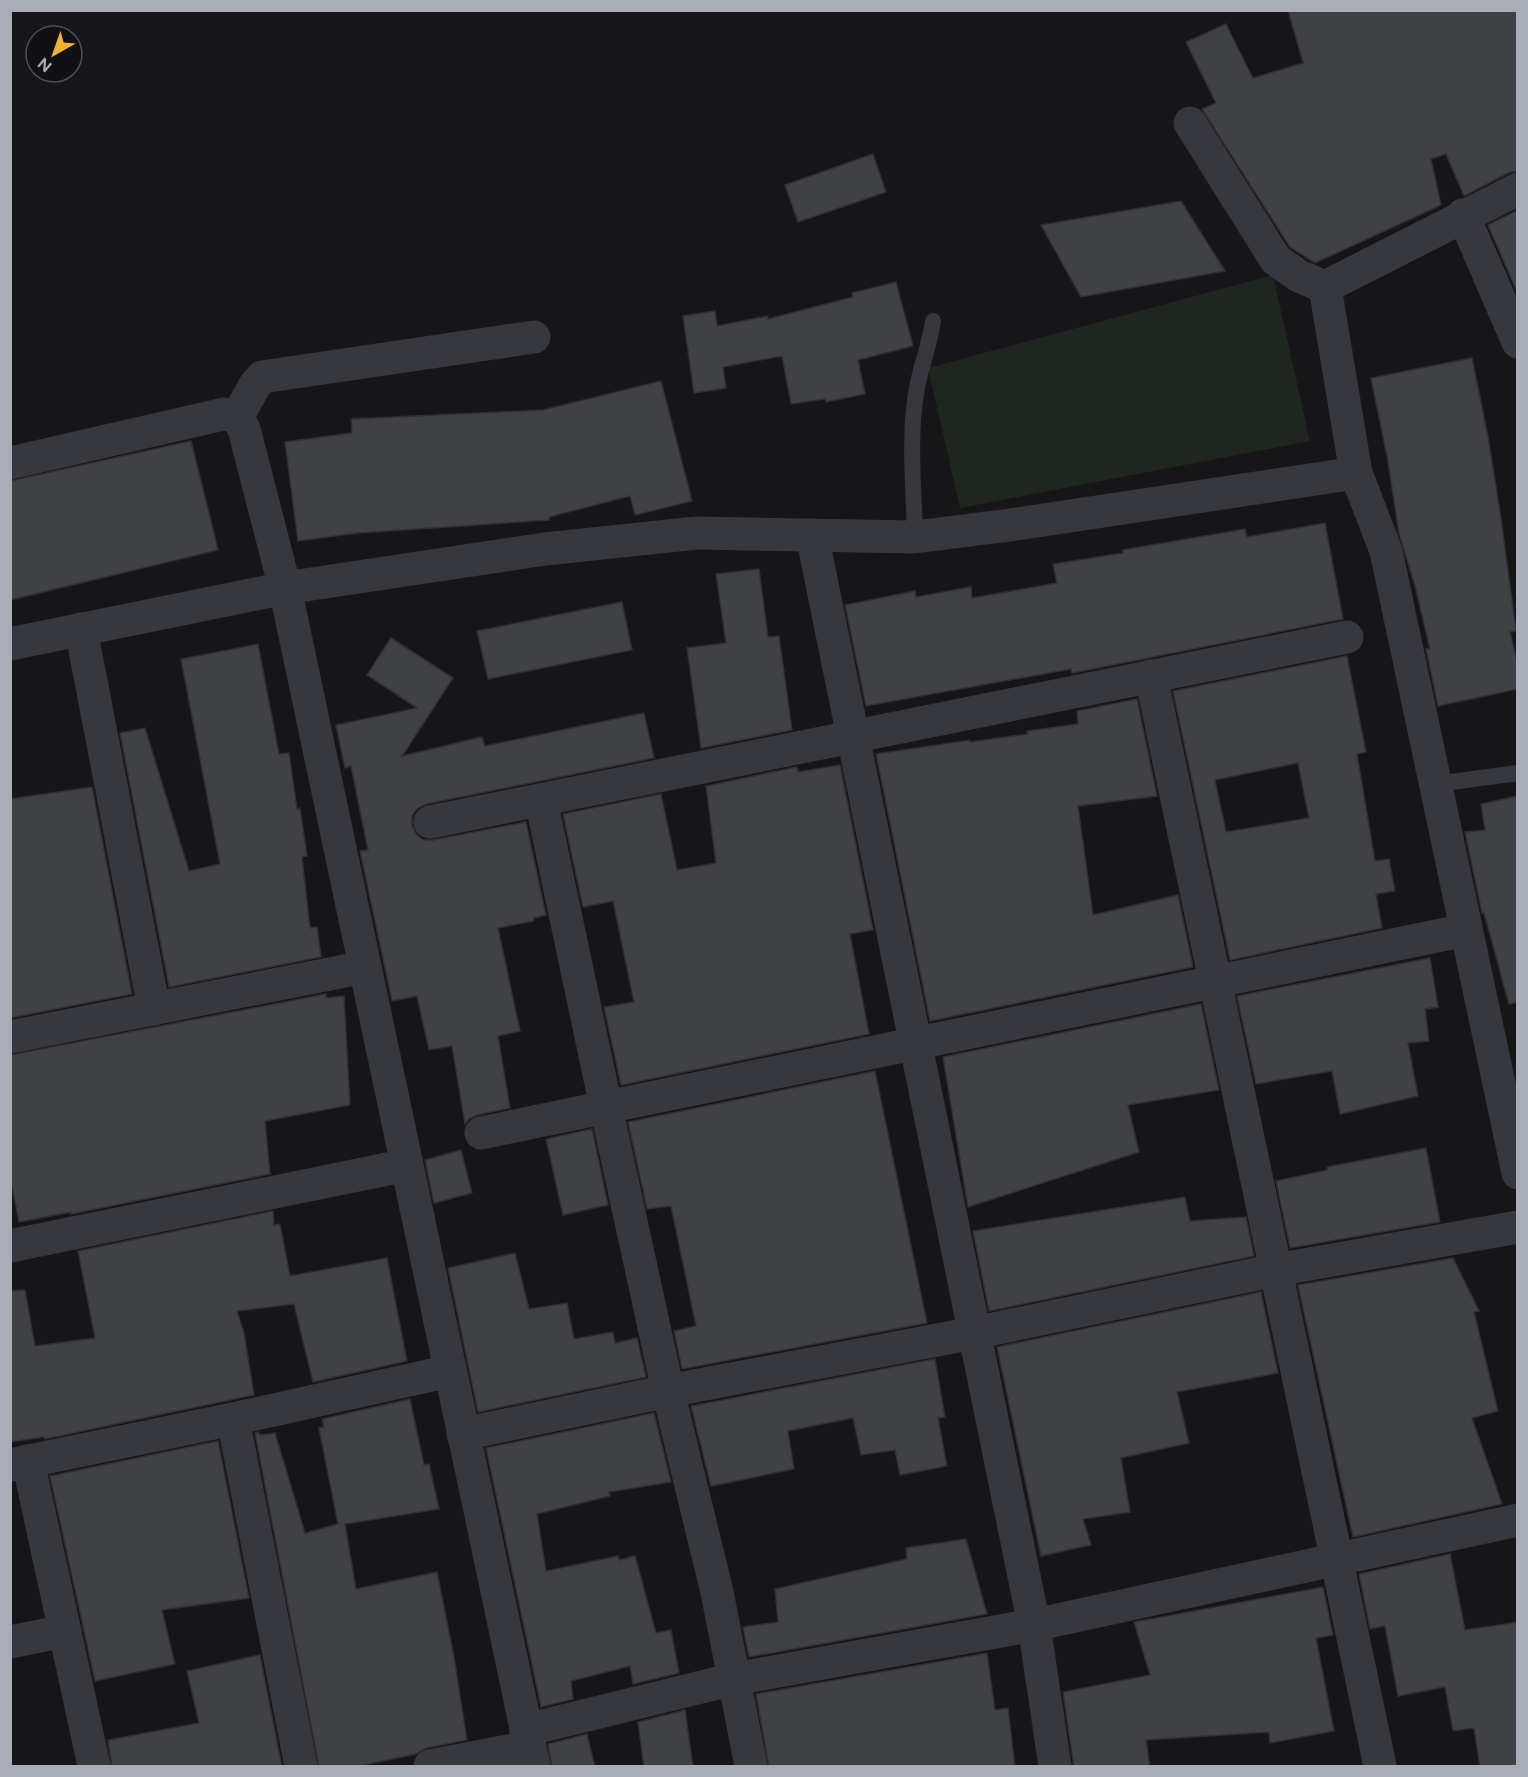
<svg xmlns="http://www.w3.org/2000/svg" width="1528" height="1777" font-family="Figtree,sans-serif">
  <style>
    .green { fill: #1e261f }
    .building { fill: #404145; stroke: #303034; stroke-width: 1.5; fill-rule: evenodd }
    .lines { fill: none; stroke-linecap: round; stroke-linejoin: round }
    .service { stroke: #37383d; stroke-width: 16 }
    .minor { stroke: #37383d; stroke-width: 33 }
  </style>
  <rect width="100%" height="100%" fill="#161618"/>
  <path class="green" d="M 1273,275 L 1310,441 L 960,508 L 928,368 Z"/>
  <g class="building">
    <path d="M 1288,10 L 1518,10 L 1518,171 L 1510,172 L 1464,196 L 1446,154 L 1431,159 L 1441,205 L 1315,263 L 1290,247 L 1202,109 L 1216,103 L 1186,42 L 1226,24 L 1253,78 L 1303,63 Z"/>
    <path d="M 873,154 L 886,192 L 798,222 L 785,185 Z"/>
    <path d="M 1181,201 L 1225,271 L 1081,297 L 1041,225 Z"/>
    <path d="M 1518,210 L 1518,294 L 1488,225 Z"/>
    <path d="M 896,282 L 913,346 L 858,360 L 865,394 L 826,402 L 825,399 L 791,404 L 782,356 L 723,367 L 726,388 L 694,393 L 683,316 L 715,311 L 717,326 L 768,316 L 768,319 L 853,297 L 852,293 Z"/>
    <path d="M 1472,358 L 1488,437 L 1501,518 L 1516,631 L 1510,632 L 1518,665 L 1518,689 L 1438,706 L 1426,649 L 1430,649 L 1415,586 L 1399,533 L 1387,456 L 1371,378 Z"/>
    <path d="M 661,381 L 692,501 L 635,515 L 630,496 L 549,517 L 549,520 L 358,533 L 298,541 L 285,442 L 352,433 L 351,419 L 543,410 Z"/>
    <path d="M 191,441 L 218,550 L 10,600 L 10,481 Z"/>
    <path d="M 1325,523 L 1343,619 L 1072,673 L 1071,669 L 866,706 L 845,605 L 915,591 L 916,597 L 971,587 L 972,598 L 1057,583 L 1053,564 L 1123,553 L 1123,550 L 1245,529 L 1247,537 Z"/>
    <path d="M 759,569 L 768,637 L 779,636 L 792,730 L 701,748 L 687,648 L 726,643 L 716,574 Z"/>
    <path d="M 622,602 L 632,650 L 488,679 L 477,631 Z"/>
    <path d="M 391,638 L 453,678 L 402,756 L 482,737 L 485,746 L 644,713 L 654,758 L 426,804 L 418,808 L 412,815 L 412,825 L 416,834 L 423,840 L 433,840 L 526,822 L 546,915 L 534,918 L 534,921 L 498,928 L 520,1031 L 498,1036 L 510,1108 L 477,1115 L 469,1119 L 465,1124 L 452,1046 L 429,1050 L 417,996 L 392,1001 L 360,851 L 368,850 L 351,766 L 345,768 L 336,725 L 417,708 L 367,675 Z"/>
    <path d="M 258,644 L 279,754 L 289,753 L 297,809 L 300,808 L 307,856 L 302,857 L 310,928 L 317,927 L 321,957 L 169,987 L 120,733 L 145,728 L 189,871 L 220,864 L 181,659 Z"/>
    <path d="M 1347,656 L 1366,752 L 1357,754 L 1375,861 L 1389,859 L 1395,891 L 1376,894 L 1382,928 L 1230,960 L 1173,691 ZM 1298,763 L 1309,818 L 1226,832 L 1215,780 Z"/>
    <path d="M 1137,699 L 1157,796 L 1078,806 L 1093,915 L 1178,895 L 1193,967 L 930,1021 L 876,754 L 970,740 L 970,742 L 1028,734 L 1027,731 L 1078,724 L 1077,711 Z"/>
    <path d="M 840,765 L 873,930 L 850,934 L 869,1034 L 621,1085 L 604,1007 L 634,1002 L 613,901 L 583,907 L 563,814 L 661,794 L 677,870 L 716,863 L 706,786 L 797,767 L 798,772 Z"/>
    <path d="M 92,787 L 132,994 L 10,1018 L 10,799 Z"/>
    <path d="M 1518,796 L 1518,1002 L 1509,1004 L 1484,913 L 1482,913 L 1465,832 L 1485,830 L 1481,804 Z"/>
    <path d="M 1430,958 L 1438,1007 L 1425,1009 L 1429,1041 L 1408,1043 L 1418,1096 L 1340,1114 L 1332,1071 L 1256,1084 L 1237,996 Z"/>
    <path d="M 326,994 L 326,998 L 344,996 L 350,1105 L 265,1121 L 270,1174 L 71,1214 L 71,1212 L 19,1222 L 10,1177 L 10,1055 Z"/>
    <path d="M 1201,1004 L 1219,1090 L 1128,1105 L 1139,1152 L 968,1207 L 943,1057 Z"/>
    <path d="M 875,1071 L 927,1323 L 682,1369 L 674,1331 L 696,1326 L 671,1206 L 647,1209 L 628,1122 Z"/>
    <path d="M 592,1129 L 608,1205 L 563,1215 L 546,1139 Z"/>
    <path d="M 1426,1148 L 1440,1222 L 1290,1248 L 1276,1181 L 1328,1170 L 1327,1167 Z"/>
    <path d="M 461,1150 L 472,1193 L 434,1203 L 425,1160 Z"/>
    <path d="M 1185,1197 L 1190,1221 L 1246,1217 L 1254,1256 L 989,1311 L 973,1231 Z"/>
    <path d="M 273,1211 L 274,1225 L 280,1224 L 290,1276 L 387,1258 L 407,1361 L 313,1382 L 294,1304 L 237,1311 L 244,1333 L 254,1395 L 45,1439 L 44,1437 L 10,1442 L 10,1291 L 25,1290 L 35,1346 L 95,1338 L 78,1251 Z"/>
    <path d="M 515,1253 L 529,1309 L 567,1303 L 574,1339 L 613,1332 L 615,1343 L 637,1338 L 646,1377 L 478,1412 L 448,1268 Z"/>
    <path d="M 1453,1258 L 1479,1311 L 1474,1312 L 1498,1411 L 1472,1418 L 1502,1504 L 1353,1537 L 1298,1285 Z"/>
    <path d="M 1261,1292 L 1278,1373 L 1177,1392 L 1189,1443 L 1121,1458 L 1130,1512 L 1083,1519 L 1091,1545 L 1041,1556 L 997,1347 Z"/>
    <path d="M 935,1359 L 945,1417 L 938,1418 L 947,1466 L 900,1475 L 895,1450 L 861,1455 L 853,1418 L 788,1431 L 794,1469 L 711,1486 L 691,1406 Z"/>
    <path d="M 410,1399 L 424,1465 L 429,1464 L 439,1509 L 345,1524 L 356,1589 L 437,1572 L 454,1657 L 467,1740 L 426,1748 L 416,1754 L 354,1767 L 319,1767 L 255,1433 L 259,1432 L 260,1435 L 275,1433 L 305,1533 L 338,1524 L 319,1428 L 324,1427 L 322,1419 Z"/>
    <path d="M 654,1413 L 671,1482 L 609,1492 L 610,1496 L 537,1514 L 546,1571 L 618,1556 L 619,1560 L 635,1556 L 656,1633 L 671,1630 L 679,1673 L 633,1684 L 630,1666 L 571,1681 L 573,1699 L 541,1707 L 486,1448 Z"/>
    <path d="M 218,1441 L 249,1598 L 162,1610 L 175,1664 L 95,1681 L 50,1476 Z"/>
    <path d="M 966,1539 L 987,1614 L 749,1657 L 743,1627 L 778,1622 L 775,1589 L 907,1559 L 906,1548 Z"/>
    <path d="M 1450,1554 L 1465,1630 L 1518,1622 L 1518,1767 L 1480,1767 L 1474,1728 L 1453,1731 L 1445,1687 L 1398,1696 L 1385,1626 L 1370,1629 L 1359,1574 Z"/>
    <path d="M 1323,1587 L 1333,1635 L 1316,1638 L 1334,1731 L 1270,1743 L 1269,1732 L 1146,1740 L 1150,1767 L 1074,1767 L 1063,1692 L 1150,1675 L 1134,1622 Z"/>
    <path d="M 987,1653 L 995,1710 L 1008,1708 L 1015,1767 L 769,1767 L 756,1694 Z"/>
    <path d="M 260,1655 L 282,1767 L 112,1767 L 108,1740 L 199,1723 L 187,1671 Z"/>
    <path d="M 685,1710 L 693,1767 L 644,1767 L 638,1722 Z"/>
    <path d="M 587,1734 L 595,1767 L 552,1767 L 548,1744 Z"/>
  </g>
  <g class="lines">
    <g class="service">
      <path d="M 915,537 C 914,488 908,436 917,388 C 921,365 930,344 933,321"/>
      <path d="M 1436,784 L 1518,773"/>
    </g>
    <g class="minor">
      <path d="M 1190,123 L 1276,260 L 1299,276 L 1325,287 L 1518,189"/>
      <path d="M 1463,215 L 1518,342"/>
      <path d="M 1325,287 L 1356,473 L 1386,551 L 1518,1173"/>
      <path d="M 237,417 L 255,385 L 262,377 L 534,337"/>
      <path d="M 10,463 L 224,414 L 237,417 L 244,429 L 285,588 L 534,1766"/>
      <path d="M 812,535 L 1034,1625 L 1055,1766"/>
      <path d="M 81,629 L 154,1009"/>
      <path d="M 10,644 L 285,588 L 545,549 L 697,533 L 915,537 L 1010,525 L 1356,473"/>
      <path d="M 1151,676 L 1380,1766"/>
      <path d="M 541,800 L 606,1107 L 668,1391 L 717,1592 L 751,1766"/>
      <path d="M 430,822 L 1347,637"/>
      <path d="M 10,1037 L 365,967"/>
      <path d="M 481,1133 L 1466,930"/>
      <path d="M 10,1246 L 407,1165"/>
      <path d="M 233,1419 L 301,1766"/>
      <path d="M 463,1434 L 668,1391 L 974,1333 L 1276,1270 L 1518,1227"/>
      <path d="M 28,1461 L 94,1766"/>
      <path d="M 10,1465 L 233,1419 L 450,1371"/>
      <path d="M 10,1642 L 65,1631"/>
      <path d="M 526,1730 L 734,1679 L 1034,1625 L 1518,1520"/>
      <path d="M 430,1766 L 529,1747"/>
    </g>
  </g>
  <rect width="1528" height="1777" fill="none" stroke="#a8adb8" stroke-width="24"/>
  <g transform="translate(54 54) rotate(220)"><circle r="28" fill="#111113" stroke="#4d4f55" stroke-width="1.5"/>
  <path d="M0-4.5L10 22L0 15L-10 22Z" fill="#f2b134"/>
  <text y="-9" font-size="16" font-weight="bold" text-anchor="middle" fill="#a8adb8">N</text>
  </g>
</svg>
